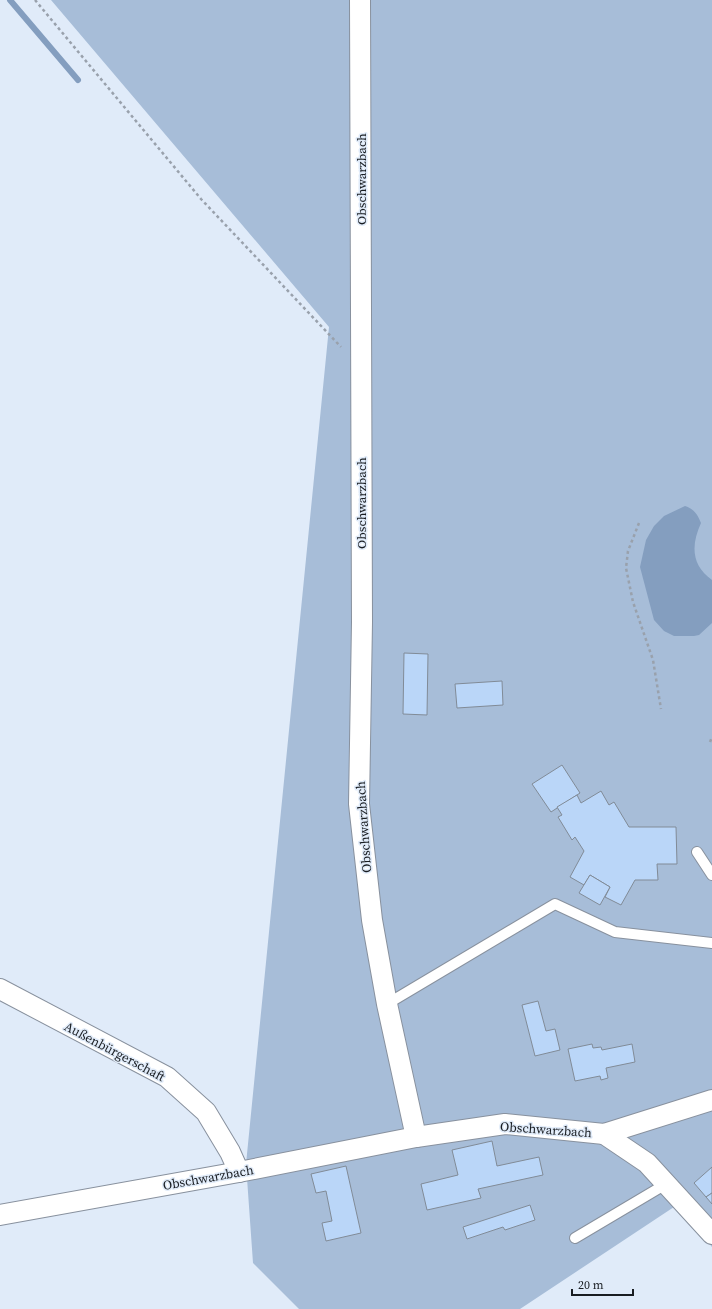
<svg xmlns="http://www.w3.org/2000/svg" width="712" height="1309" font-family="'Source Serif 4',serif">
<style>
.green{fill:#a7bdd8}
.water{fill:#849ebf}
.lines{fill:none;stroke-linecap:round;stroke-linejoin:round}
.stream{stroke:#849ebf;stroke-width:6}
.building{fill:#bad6f8;stroke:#818b97}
.lane-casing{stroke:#88919e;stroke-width:12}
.street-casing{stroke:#88919e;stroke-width:22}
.path{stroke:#99a1ac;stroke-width:2.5;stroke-dasharray:3 3;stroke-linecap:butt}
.lane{stroke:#fff;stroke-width:10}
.street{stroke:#fff;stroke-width:20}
.labels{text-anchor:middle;stroke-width:3;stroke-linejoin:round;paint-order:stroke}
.street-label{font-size:13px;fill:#191d22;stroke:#e0ebf9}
</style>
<rect width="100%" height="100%" fill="#e0ebf9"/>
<path class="green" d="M51,0H712V1247L677,1205L520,1309H299L253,1263L246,1164L329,327Z"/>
<path class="water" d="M685,506C694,509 698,515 701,523C691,545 691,565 712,580V623L699,635L694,636H674L664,631L654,620L640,567L646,540L654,526L664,516Z"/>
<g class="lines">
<path class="stream" d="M10,0L78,80"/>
</g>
<g class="building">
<path d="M404,653L428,654L427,715L403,714Z"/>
<path d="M502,681L503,705L457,708L455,684Z"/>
<path d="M562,765L580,793L551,812L532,784Z"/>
<path d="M601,791L609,805L614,802L629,827H676L677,864H657L658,880H635L621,905L605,897L610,887L590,875L584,885L570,877L584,851L575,837L572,840L558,817L562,815L557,807L577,795L581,803Z"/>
<path d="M590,875L610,887L600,905L579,893Z"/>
<path d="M538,1001L546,1031L555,1029L560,1050L535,1056L522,1005Z"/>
<path d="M592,1044L593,1048L601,1047L602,1050L632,1044L635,1062L606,1068L608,1078L601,1080L600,1076L575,1081L568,1049Z"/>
<path d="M492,1141L497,1166L539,1157L543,1175L478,1189L481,1198L427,1210L421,1184L458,1175L452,1150Z"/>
<path d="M346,1166L361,1233L326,1241L322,1223L332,1221L326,1191L316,1193L311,1174Z"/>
<path d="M712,1167V1193L706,1197L694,1183Z"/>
<path d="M712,1193V1204L706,1197Z"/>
<path d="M530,1205L535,1220L505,1230L503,1227L467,1239L463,1227Z"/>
</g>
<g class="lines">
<g class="lane-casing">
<g id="lane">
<path d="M697,852L712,875"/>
<path d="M387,1004L555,904L615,932L712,943"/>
<path d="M575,1238L666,1184"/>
</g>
</g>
<g class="street-casing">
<g id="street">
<path d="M360,0L362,622L359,804L372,920L387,1004L416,1137"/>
<path d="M0,989L167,1077L206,1112L230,1152L239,1172"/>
<path d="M604,1134L647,1163L712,1234"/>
<path d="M0,1215L239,1172L416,1137L505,1124L604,1134L712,1100"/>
</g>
</g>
<g class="path">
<path d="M35,0L201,199L341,347"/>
<path d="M639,523L628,551L626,568L633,602L653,660L661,709"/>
<path d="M710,742L712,737"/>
</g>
<use href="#lane" class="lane"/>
<use href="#street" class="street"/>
</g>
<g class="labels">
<g class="street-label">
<text transform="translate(361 179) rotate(-90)" y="5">Obschwarzbach</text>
<text transform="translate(361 503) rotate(-90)" y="5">Obschwarzbach</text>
<text transform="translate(363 827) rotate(-94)" y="5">Obschwarzbach</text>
<text transform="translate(115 1051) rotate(28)" y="5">Außenbürgerschaft</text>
<text transform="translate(546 1129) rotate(4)" y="5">Obschwarzbach</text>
<text transform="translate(208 1177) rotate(-10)" y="5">Obschwarzbach</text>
</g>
</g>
<path d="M572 1289v6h61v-6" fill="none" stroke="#191d22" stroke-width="2"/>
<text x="578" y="1289" font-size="12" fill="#191d22" stroke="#e0ebf9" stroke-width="3" paint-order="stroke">20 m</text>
</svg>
